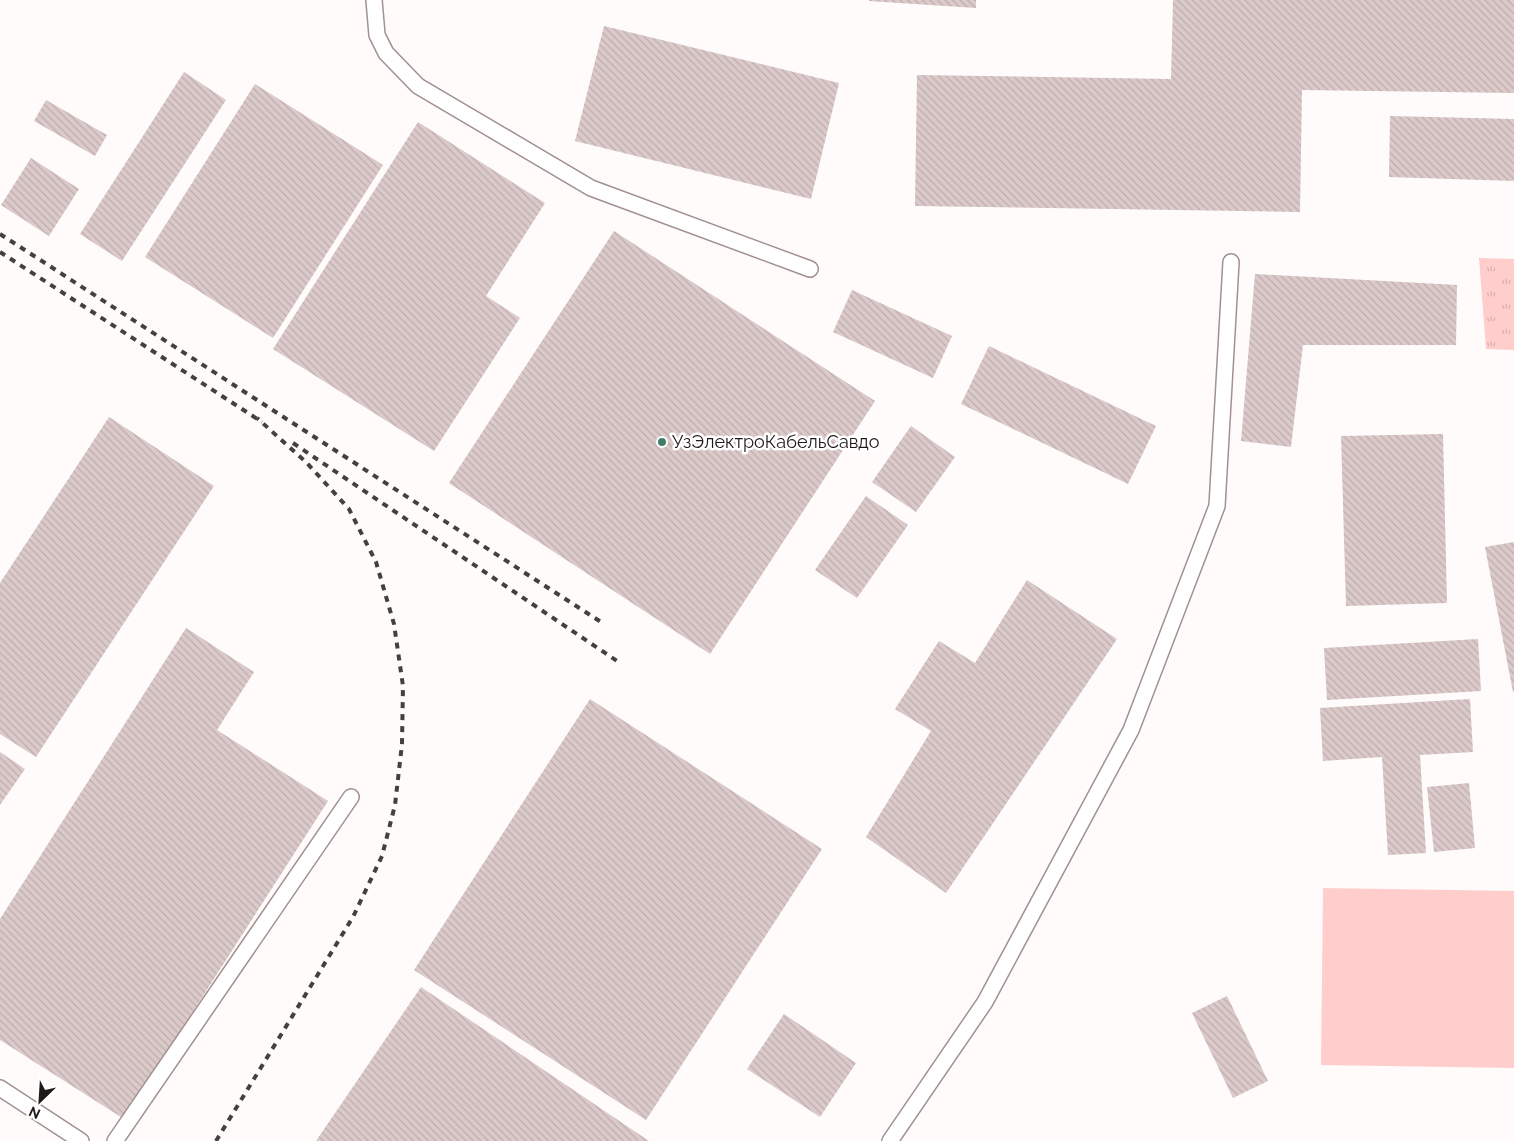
<svg xmlns="http://www.w3.org/2000/svg" width="1514" height="1141" font-family="Raleway,sans-serif">
<style>
.grass{fill:url(#grass-tufts)}
.pitch{fill:#ffcecc}
.building{fill:url(#building-back-hatch)}
.lines{fill:none;stroke-linecap:round;stroke-linejoin:round}
.lane-casing{stroke:#a19190;stroke-width:18}
.lane{stroke:#fff;stroke-width:15}
.rail{stroke:#454040;stroke-width:4;stroke-dasharray:6 6;stroke-linecap:butt}
.poi-dot{fill:#407e6b;stroke:#fff;stroke-width:2}
.labels{text-anchor:middle;stroke-width:5;stroke-linejoin:round;paint-order:stroke}
.poi-label{font-size:18px;fill:#1f1919;stroke:#fff;text-anchor:start}
</style>
<defs>
<pattern id="grass-tufts" width="24" height="20" patternUnits="userSpaceOnUse" patternTransform="scale(1.25)"><rect width="24" height="20" fill="#ffcecc"/><path d="M3 7l-1-3M5 7V3M7 7l1-3M15 17l-1-3M17 17v-4M19 17l1-3" fill="none" stroke="#dab0af"/></pattern>
<pattern id="building-back-hatch" width="6" height="6" patternUnits="userSpaceOnUse" patternTransform="scale(1.25)"><rect width="6" height="6" fill="#dbcac9"/><path d="M-1 5l2 2M0 0l6 6M5-1l2 2" fill="none" stroke="#bcadac"/></pattern>
</defs>
<rect width="100%" height="100%" fill="#fefbfa"/>
<path class="grass" d="M1479,258L1514,259V350L1486,349Z"/>
<path class="pitch" d="M1323,888L1514,891V1068L1321,1065Z"/>
<g class="building">
<path d="M869,0H976V8L869,1Z"/>
<path d="M1173,0H1514V93L1302,90L1300,212L915,206L917,75L1171,79Z"/>
<path d="M604,26L839,83L811,199L575,141Z"/>
<path d="M184,72L226,100L122,261L80,234Z"/>
<path d="M255,84L383,165L273,338L145,257Z"/>
<path d="M46,100L107,135L95,156L34,121Z"/>
<path d="M1390,116L1514,119V181L1389,177Z"/>
<path d="M418,122L545,203L486,296L520,318L434,451L273,349Z"/>
<path d="M31,158L79,189L49,236L1,205Z"/>
<path d="M614,231L875,401L710,654L449,483Z"/>
<path d="M1255,274L1457,285L1456,345H1303L1291,447L1241,441Z"/>
<path d="M852,290L952,336L933,378L833,332Z"/>
<path d="M989,346L1156,426L1128,484L961,404Z"/>
<path d="M109,417L214,486L36,757L0,734V583Z"/>
<path d="M911,426L955,457L916,512L872,482Z"/>
<path d="M1443,434L1447,603L1346,606L1341,436Z"/>
<path d="M866,496L908,525L857,598L815,570Z"/>
<path d="M1514,542V692H1513L1485,547Z"/>
<path d="M1027,580L1117,639L946,893L866,837L931,731L895,709L939,641L975,663Z"/>
<path d="M186,628L254,672L217,730L328,801L124,1119L0,1040V919Z"/>
<path d="M1478,639L1481,691L1327,700L1324,648Z"/>
<path d="M590,699L822,849L646,1120L414,970Z"/>
<path d="M1470,699L1473,752L1420,755L1426,853L1388,855L1382,757L1323,761L1320,708Z"/>
<path d="M0,752L25,769L0,805Z"/>
<path d="M1469,783L1475,848L1434,852L1427,787Z"/>
<path d="M421,987L649,1141H316Z"/>
<path d="M1227,996L1268,1081L1233,1098L1192,1013Z"/>
<path d="M784,1014L856,1063L820,1117L747,1069Z"/>
</g>
<g class="lines">
<g class="lane-casing">
<g id="lane">
<path d="M374,0L377,35L386,53L418,86L591,188L810,269"/>
<path d="M0,1088L81,1141"/>
<path d="M115,1141L351,797"/>
<path d="M890,1141L985,1002L1131,730L1217,506L1231,262"/>
</g>
</g>
<use href="#lane" class="lane"/>
<g class="rail">
<path d="M0,234L601,622"/>
<path d="M0,252L262,422"/>
<path d="M293,443L617,661"/>
<path d="M216,1141L353,917L382,856L395,805L402,744L403,686L394,624L376,562L349,509L306,462L257,418"/>
</g>
</g>
<circle class="poi-dot" cx="662" cy="442" r="5"/>
<g class="labels">
<g class="poi-label">
<text x="672" y="448">УзЭлектроКабельСавдо</text>
</g>
</g>
<g transform="translate(40 1101) rotate(205)" stroke="#ffffff" stroke-width="4" paint-order="stroke">
<path d="M0-4L9 19L0 12L-9 19Z" fill="#1f1919"/>
<text y="-8" font-size="14" font-weight="bold" text-anchor="middle" fill="#1f1919">N</text>
</g>
</svg>
